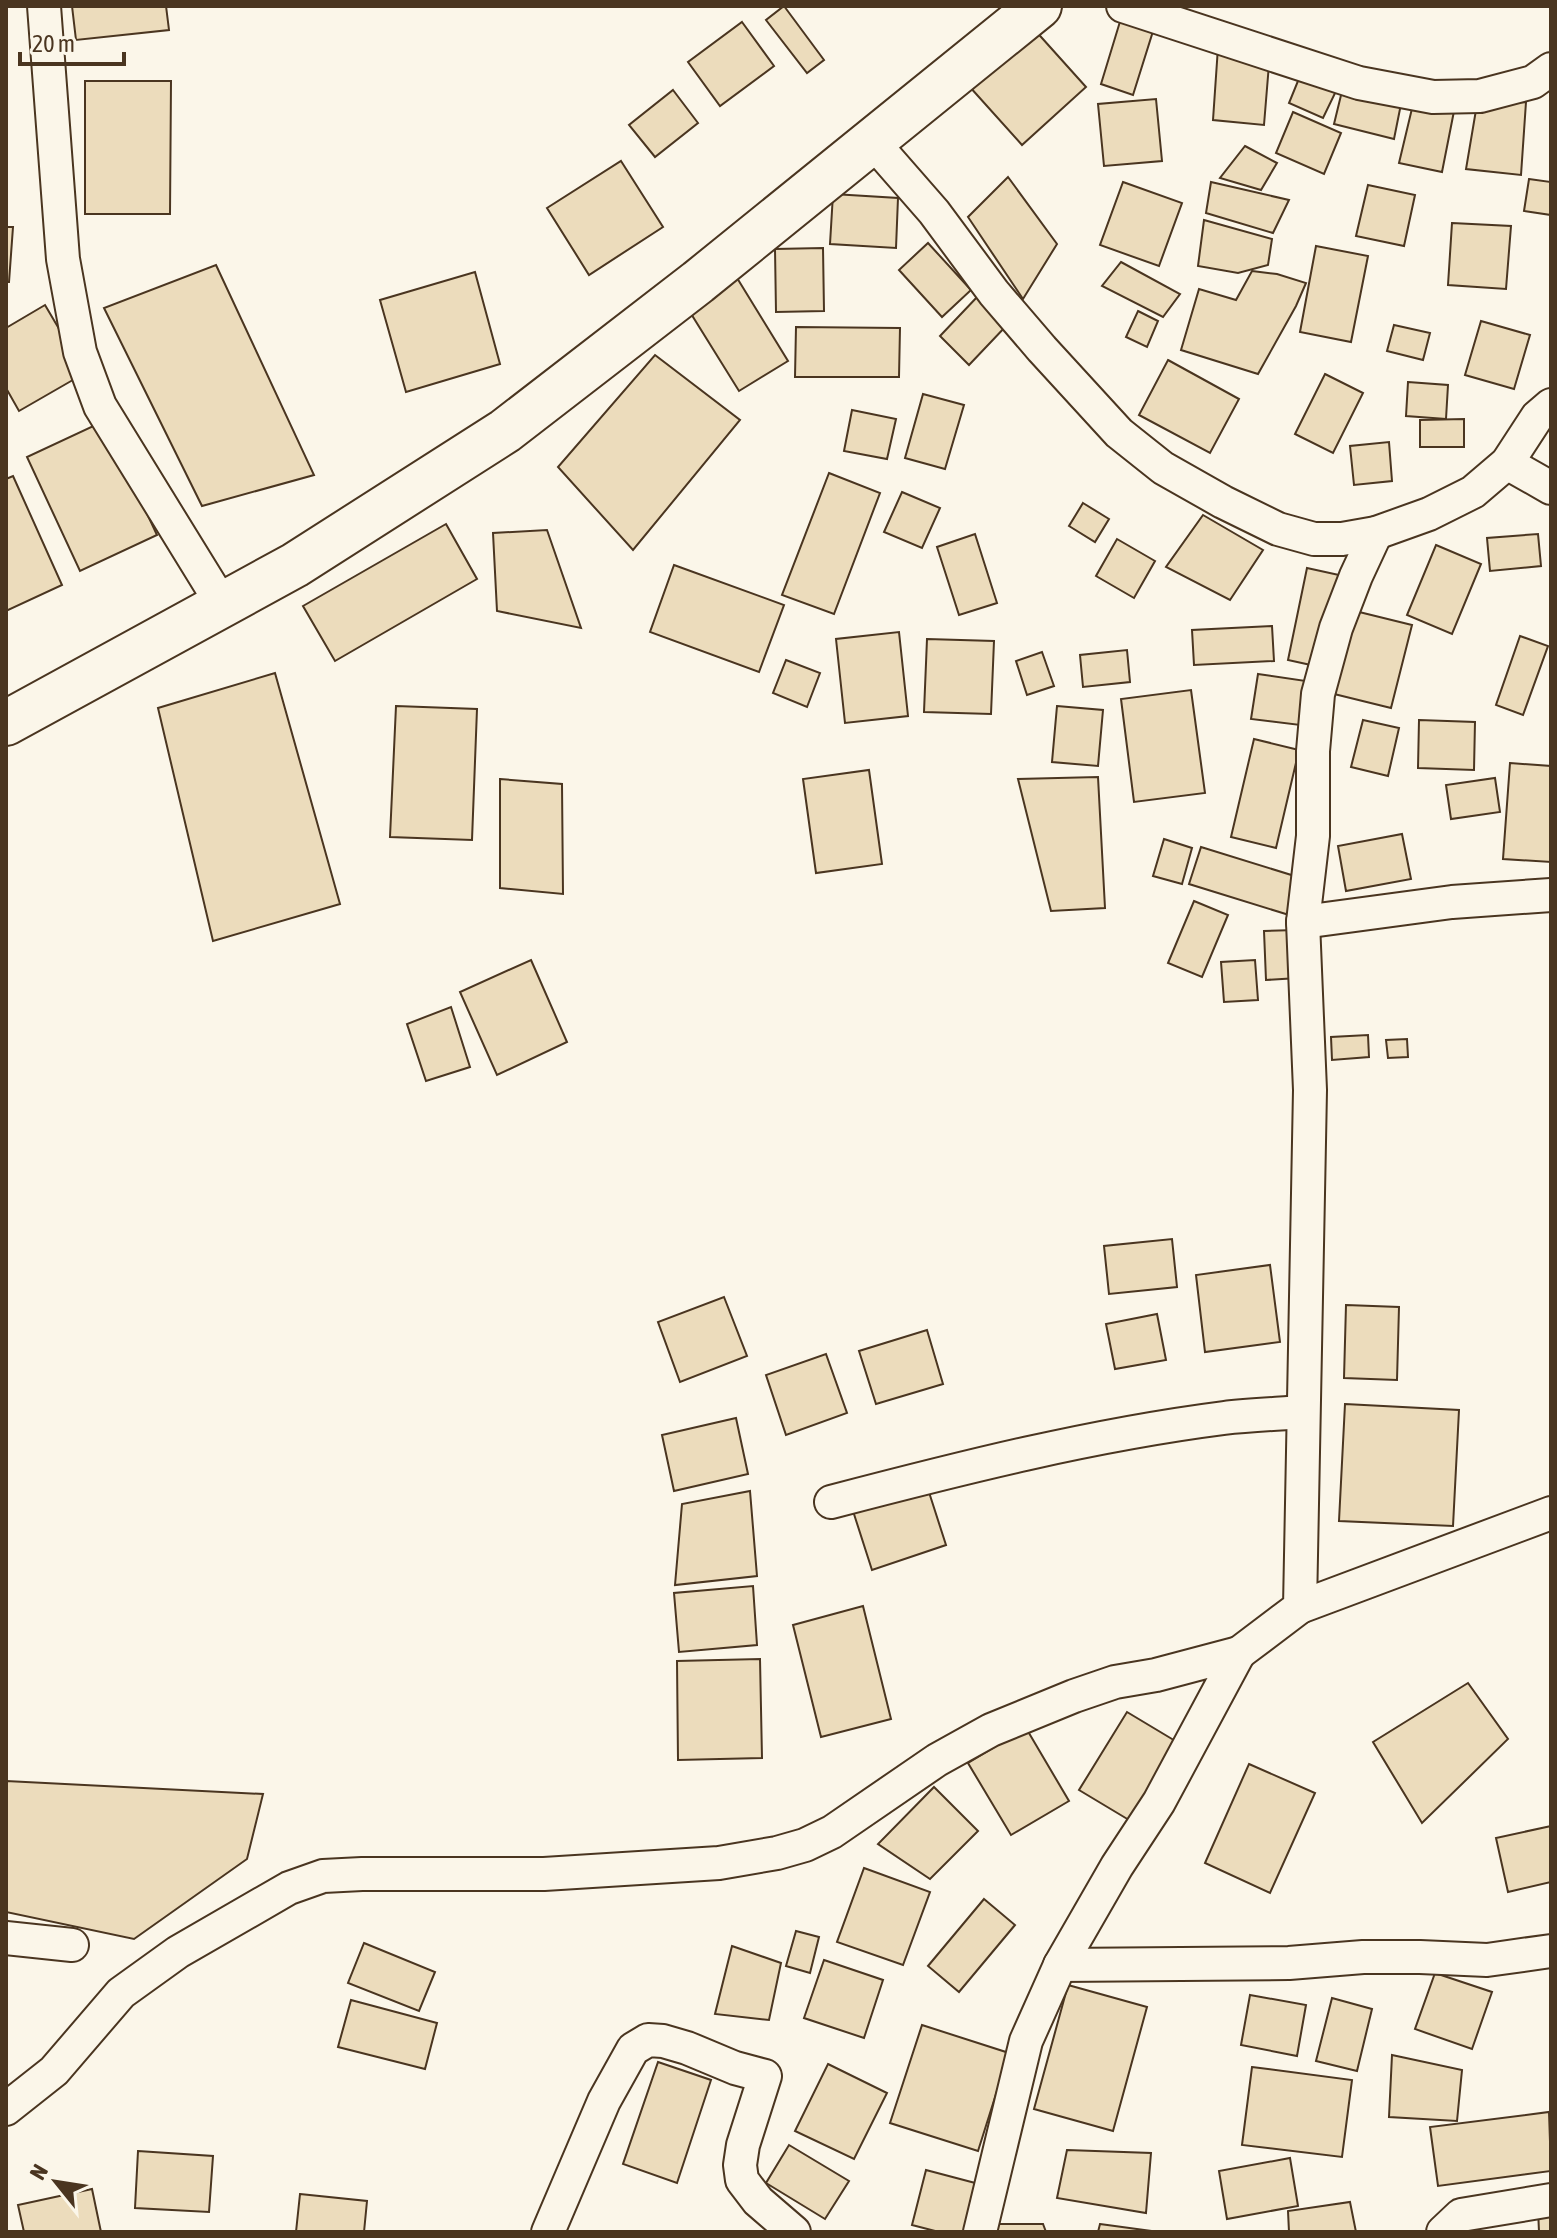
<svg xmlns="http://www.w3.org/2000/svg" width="1557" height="2238" font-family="'Asap Condensed',sans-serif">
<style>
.building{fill:#ecdcbc;stroke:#4a3520;stroke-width:2}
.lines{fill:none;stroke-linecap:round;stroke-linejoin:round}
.minor-casing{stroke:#4a3520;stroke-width:36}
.secondary-casing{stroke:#4a3520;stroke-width:48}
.minor{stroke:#fbf6e9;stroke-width:32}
.secondary{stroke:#fbf6e9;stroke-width:44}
</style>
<rect width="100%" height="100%" fill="#fbf6e9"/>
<g class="building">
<path d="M72,6H166L169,30L76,40Z"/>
<path d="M784,6L824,60L807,73L766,20Z"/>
<path d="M1122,15L1154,28L1133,95L1101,84Z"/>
<path d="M742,22L774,66L720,106L688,62Z"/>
<path d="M1033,28L1086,87L1022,145L969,86Z"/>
<path d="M1218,47L1269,64L1264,125L1213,120Z"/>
<path d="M1302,71L1338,87L1323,118L1289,103Z"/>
<path d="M85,81H171L170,214H85Z"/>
<path d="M1343,87L1401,104L1394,139L1334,124Z"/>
<path d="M673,90L698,123L655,157L629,125Z"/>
<path d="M1156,99L1162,161L1104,166L1098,104Z"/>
<path d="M1414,100L1455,106L1442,172L1399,163Z"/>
<path d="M1526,102L1521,175L1466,169L1477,104Z"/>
<path d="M1293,112L1341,133L1324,174L1276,153Z"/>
<path d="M1245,146L1277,163L1261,190L1220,178Z"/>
<path d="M621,161L663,227L589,275L547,208Z"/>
<path d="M1008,177L1057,244L1023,299L968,217Z"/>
<path d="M1529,179L1551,182V215L1524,211Z"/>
<path d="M1123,182L1182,203L1159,266L1100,245Z"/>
<path d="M1211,182L1289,200L1273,233L1206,213Z"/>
<path d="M1368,185L1415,195L1404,246L1356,236Z"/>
<path d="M833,194L898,198L896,248L830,244Z"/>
<path d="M1204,220L1272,239L1268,265L1238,273L1198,266Z"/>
<path d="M1452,223L1511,226L1506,289L1448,285Z"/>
<path d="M6,227H13L9,282H6Z"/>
<path d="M928,243L971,290L942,317L899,270Z"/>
<path d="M1316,246L1368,256L1351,342L1300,332Z"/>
<path d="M823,248L824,311L776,312L775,249Z"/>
<path d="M1121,262L1180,294L1163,317L1102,286Z"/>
<path d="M216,265L314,475L202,506L104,308Z"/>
<path d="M1252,271L1277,274L1306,283L1296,306L1258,374L1181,350L1199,289L1236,300Z"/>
<path d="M475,272L500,364L406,392L380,300Z"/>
<path d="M734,273L788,361L739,391L685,304Z"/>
<path d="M979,295L1008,324L969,365L940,336Z"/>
<path d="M45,305L85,373L19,411L6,388V328Z"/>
<path d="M1138,311L1158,321L1147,347L1126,337Z"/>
<path d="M1481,321L1530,335L1514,389L1465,375Z"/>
<path d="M1394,325L1430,333L1423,360L1387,351Z"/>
<path d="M796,327L900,328L899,377H795Z"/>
<path d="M655,355L740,420L633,550L558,467Z"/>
<path d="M1168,360L1239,399L1210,453L1139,415Z"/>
<path d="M1325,374L1363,393L1333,453L1295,434Z"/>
<path d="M1408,382L1448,385L1446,419L1406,416Z"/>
<path d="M923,394L964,405L945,469L905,458Z"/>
<path d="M852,410L896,419L887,459L844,451Z"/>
<path d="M1464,419V447H1420V420Z"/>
<path d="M104,421L157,535L80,571L27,457Z"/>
<path d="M1389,442L1392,481L1354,485L1350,446Z"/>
<path d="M829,473L880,493L834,614L782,595Z"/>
<path d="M13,476L62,585L6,611V479Z"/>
<path d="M902,492L940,508L922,548L884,532Z"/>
<path d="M1083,503L1109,519L1095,542L1069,526Z"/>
<path d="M1203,515L1263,550L1230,600L1166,567Z"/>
<path d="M446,524L477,579L335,661L303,606Z"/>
<path d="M547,530L581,628L497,611L493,533Z"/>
<path d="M975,534L997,603L959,615L937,547Z"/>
<path d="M1538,534L1541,566L1490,571L1487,538Z"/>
<path d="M1117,539L1155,561L1134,598L1096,576Z"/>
<path d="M1436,545L1481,564L1452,634L1407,615Z"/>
<path d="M674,565L784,605L759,672L650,632Z"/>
<path d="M1307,568L1339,575L1320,667L1288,660Z"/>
<path d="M1347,609L1412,625L1391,708L1326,692Z"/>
<path d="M1272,626L1274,661L1194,665L1192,630Z"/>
<path d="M899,632L908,716L845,723L836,639Z"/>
<path d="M1520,636L1548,646L1523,715L1496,705Z"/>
<path d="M927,639L994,641L991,714L924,712Z"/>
<path d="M1127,650L1130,682L1083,687L1080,655Z"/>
<path d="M1042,652L1054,686L1027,695L1016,661Z"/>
<path d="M786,660L820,673L807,707L773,693Z"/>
<path d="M275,673L340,904L213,941L158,708Z"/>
<path d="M1258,674L1306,681L1300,725L1251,719Z"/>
<path d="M1191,690L1205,793L1134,802L1121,699Z"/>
<path d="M396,706L477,709L472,840L390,837Z"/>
<path d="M1057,706L1103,710L1098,766L1052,762Z"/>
<path d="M1363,720L1399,728L1388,776L1351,767Z"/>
<path d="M1419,720L1475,722L1474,770L1418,768Z"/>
<path d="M1254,739L1299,750L1276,848L1231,837Z"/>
<path d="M1510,763L1551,766V862L1503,859Z"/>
<path d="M869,770L882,864L816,873L803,779Z"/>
<path d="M1098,777L1105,908L1051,911L1018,779Z"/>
<path d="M1495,778L1500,812L1451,819L1446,785Z"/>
<path d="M500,779L562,784L563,894L500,888Z"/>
<path d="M1402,834L1411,879L1346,891L1338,846Z"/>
<path d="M1164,839L1192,848L1182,884L1153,876Z"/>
<path d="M1201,847L1301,878L1289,915L1189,884Z"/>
<path d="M1194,901L1228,915L1202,977L1168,963Z"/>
<path d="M1296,930L1298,978L1266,980L1264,931Z"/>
<path d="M531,960L567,1042L497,1075L460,992Z"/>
<path d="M1255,960L1258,1000L1224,1002L1221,962Z"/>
<path d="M451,1007L470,1067L426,1081L407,1024Z"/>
<path d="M1368,1035L1369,1057L1332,1060L1331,1037Z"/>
<path d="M1407,1039L1408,1057L1388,1058L1386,1040Z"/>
<path d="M1172,1239L1177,1287L1109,1294L1104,1246Z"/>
<path d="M1270,1265L1280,1342L1205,1352L1196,1275Z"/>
<path d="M724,1297L747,1356L680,1382L658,1322Z"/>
<path d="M1346,1305L1399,1307L1397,1380L1344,1378Z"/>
<path d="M1157,1314L1166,1360L1115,1369L1106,1324Z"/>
<path d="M927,1330L943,1384L876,1404L859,1351Z"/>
<path d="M826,1354L847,1413L786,1435L766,1375Z"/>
<path d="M1345,1404L1459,1410L1453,1526L1339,1521Z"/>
<path d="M736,1418L748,1474L674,1491L662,1435Z"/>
<path d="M927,1486L946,1545L872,1570L853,1511Z"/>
<path d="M750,1491L757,1576L675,1585L682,1504Z"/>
<path d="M753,1586L757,1645L679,1652L674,1593Z"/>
<path d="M863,1606L891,1719L821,1737L793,1625Z"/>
<path d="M760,1659L762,1758L678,1760L677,1661Z"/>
<path d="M1468,1683L1508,1739L1422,1823L1373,1742Z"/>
<path d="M1127,1712L1177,1742L1129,1820L1079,1790Z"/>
<path d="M1026,1728L1069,1801L1011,1835L968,1763Z"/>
<path d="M1249,1764L1315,1793L1270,1893L1205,1863Z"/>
<path d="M6,1781L263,1794L247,1859L134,1939L6,1912Z"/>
<path d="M934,1787L978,1831L930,1879L878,1844Z"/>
<path d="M1551,1826V1882L1508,1892L1496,1838Z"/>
<path d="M864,1868L930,1892L903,1965L837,1942Z"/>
<path d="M984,1899L1015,1925L959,1992L928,1966Z"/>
<path d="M796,1931L819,1937L810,1973L786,1966Z"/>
<path d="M364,1943L435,1972L419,2011L348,1983Z"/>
<path d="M732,1946L781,1963L769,2020L715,2014Z"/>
<path d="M824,1960L883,1980L864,2038L804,2018Z"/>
<path d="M1435,1973L1492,1992L1472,2049L1415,2029Z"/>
<path d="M1068,1985L1147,2007L1113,2131L1034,2109Z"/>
<path d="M1250,1995L1306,2005L1297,2056L1241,2045Z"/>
<path d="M1332,1998L1372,2009L1357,2071L1316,2061Z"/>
<path d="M351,2000L437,2023L425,2069L338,2047Z"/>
<path d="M922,2025L1009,2053L978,2151L890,2123Z"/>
<path d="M1392,2055L1462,2070L1457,2121L1389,2117Z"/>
<path d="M658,2062L711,2080L677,2183L623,2164Z"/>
<path d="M828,2064L887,2093L854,2159L795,2131Z"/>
<path d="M1252,2067L1352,2080L1342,2157L1242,2145Z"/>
<path d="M1549,2112L1551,2171L1438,2186L1430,2127Z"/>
<path d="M789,2145L849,2181L825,2219L766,2183Z"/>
<path d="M1067,2150L1151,2153L1146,2213L1057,2198Z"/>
<path d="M138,2151L213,2156L209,2212L135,2208Z"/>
<path d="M1290,2158L1298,2206L1227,2219L1219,2171Z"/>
<path d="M926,2170L979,2184L967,2232H939L912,2225Z"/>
<path d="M92,2189L101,2232H24L18,2205Z"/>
<path d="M300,2194L367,2201L364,2232H296Z"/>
<path d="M1350,2202L1356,2232H1289L1288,2211Z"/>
<path d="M1551,2208V2232H1539L1538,2209Z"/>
<path d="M994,2224H1043L1046,2232H993Z"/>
<path d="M1100,2224L1159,2232H1098Z"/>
</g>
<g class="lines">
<g class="minor-casing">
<g id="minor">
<path d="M44,6L63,259L80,352L100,406L222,604"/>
<path d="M1123,6L1359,83L1433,97L1480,96L1533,82L1551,69"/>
<path d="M872,141L934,212L994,293L1042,349L1119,433L1163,468L1223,502L1278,529L1314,539H1342L1376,533L1429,514L1473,492L1507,463L1537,417L1551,405"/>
<path d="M1507,463L1551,488"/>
<path d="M1303,922L1452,902L1551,895"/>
<path d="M831,1502C961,1468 1091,1435 1224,1418C1250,1415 1277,1414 1303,1412"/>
<path d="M1300,1607L1551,1513"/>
<path d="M1239,1653L1300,1607L1310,1090L1303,922L1313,836V751L1318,694L1336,628L1356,576L1376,533"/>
<path d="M6,1938L72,1945"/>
<path d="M1060,1965L1289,1963L1363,1957H1420L1487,1960L1551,1951"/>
<path d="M6,2109L54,2071L121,1993L178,1952L289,1888L323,1876L362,1874H544L719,1863L777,1853L805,1845L832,1832L937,1760L991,1730L1074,1696L1115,1682L1156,1675L1239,1653L1159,1802L1117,1866L1060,1965L1026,2041L980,2232"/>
<path d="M548,2232L604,2101L633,2049L648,2040L663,2041L687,2048L735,2068L765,2076L743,2145L740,2165L742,2180L758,2201L794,2232"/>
<path d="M1443,2232L1461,2215L1551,2200"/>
</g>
</g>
<g class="secondary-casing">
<path id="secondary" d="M6,723L295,565L505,431L698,282L1039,6"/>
</g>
<use href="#minor" class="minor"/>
<use href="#secondary" class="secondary"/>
</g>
<rect width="1557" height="2238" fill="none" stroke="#4a3520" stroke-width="16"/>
<g transform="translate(56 2182) rotate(300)" stroke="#fbf6e9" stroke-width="6" paint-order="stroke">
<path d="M0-6L14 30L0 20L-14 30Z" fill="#4a3520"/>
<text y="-12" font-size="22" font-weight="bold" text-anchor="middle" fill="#4a3520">N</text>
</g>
<path d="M20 52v12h104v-12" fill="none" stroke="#4a3520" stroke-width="4"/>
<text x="32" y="52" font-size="24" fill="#4a3520" stroke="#fbf6e9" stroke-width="6" paint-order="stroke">20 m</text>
</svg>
